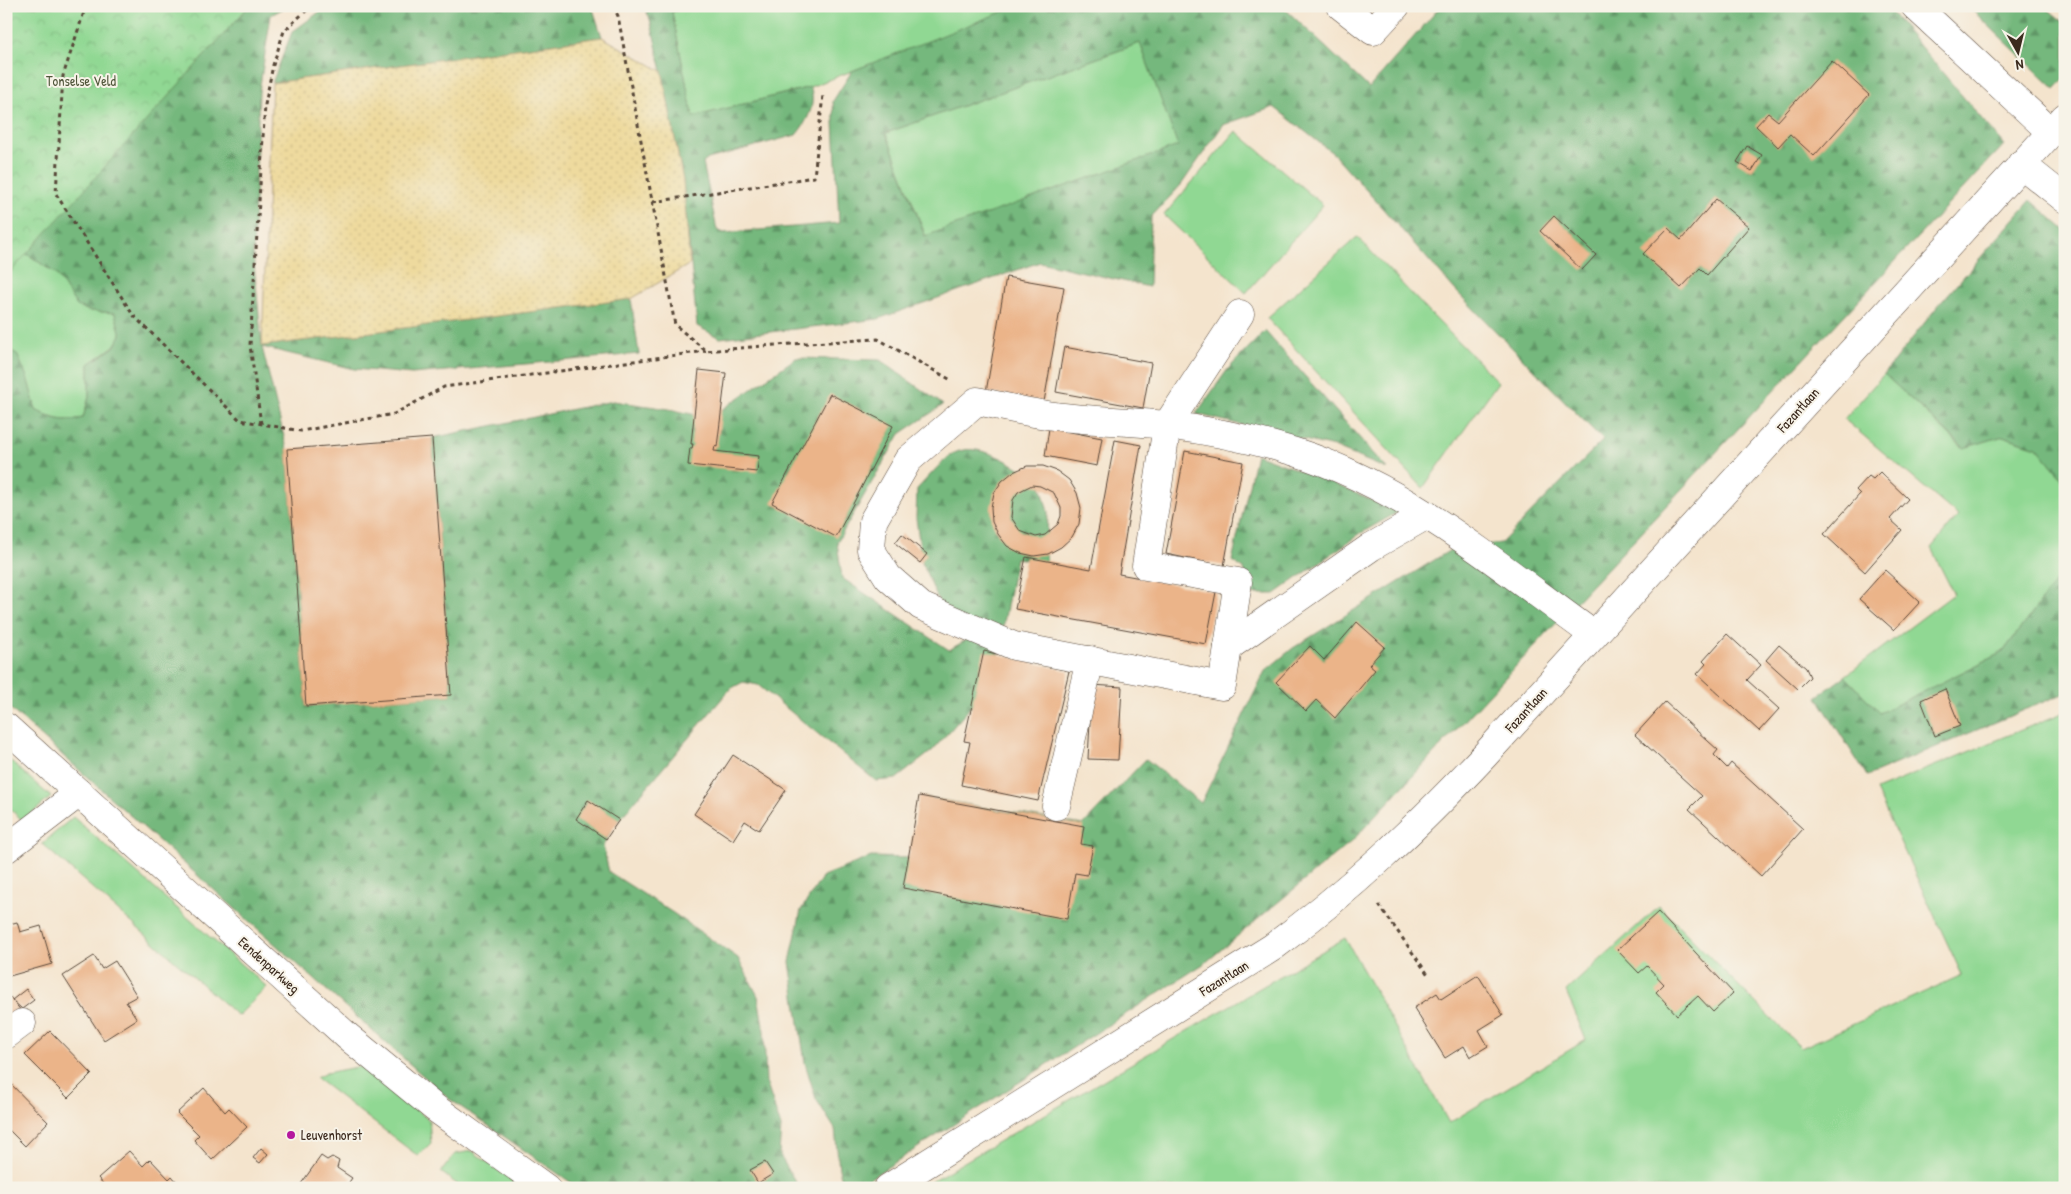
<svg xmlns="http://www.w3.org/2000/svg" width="2071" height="1194" font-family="'Patrick Hand',sans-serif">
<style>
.green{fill:#90d893;stroke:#668158}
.forest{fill:url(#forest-firs);stroke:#58714e;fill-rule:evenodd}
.sand{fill:url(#sand-dots);stroke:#94825e}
.park{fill:url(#park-crowns);stroke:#668158}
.building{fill:#ebb489;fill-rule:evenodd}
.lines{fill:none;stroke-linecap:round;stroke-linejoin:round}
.minor-casing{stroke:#574638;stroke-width:29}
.path{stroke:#574638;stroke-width:3;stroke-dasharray:4 4;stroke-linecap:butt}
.minor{stroke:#fff;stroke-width:28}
.poi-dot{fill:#b5179e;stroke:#f7f3e8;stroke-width:2}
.labels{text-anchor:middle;stroke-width:4;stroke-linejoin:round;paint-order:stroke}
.park-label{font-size:14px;fill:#50563b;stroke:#f7f3e8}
.street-label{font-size:14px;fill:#3b2a1e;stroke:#f7f3e8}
.poi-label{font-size:14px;fill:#3b2a1e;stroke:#f7f3e8;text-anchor:start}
</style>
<defs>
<pattern id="forest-firs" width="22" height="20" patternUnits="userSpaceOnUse" patternTransform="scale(1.25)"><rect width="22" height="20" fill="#74b87d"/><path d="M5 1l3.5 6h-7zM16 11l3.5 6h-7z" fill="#609666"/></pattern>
<pattern id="sand-dots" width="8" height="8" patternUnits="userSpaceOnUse" patternTransform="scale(1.25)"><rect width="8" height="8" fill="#eeda9e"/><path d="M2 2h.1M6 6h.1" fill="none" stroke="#cdbb88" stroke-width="1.8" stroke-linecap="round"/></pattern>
<pattern id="park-crowns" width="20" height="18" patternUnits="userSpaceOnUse" patternTransform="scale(1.25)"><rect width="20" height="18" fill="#90d893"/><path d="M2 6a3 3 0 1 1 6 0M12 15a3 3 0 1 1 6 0" fill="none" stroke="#7dba7e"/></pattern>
</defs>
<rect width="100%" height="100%" fill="#f7f3e8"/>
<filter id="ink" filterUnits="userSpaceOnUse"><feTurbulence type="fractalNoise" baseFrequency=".02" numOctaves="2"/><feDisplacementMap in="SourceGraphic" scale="10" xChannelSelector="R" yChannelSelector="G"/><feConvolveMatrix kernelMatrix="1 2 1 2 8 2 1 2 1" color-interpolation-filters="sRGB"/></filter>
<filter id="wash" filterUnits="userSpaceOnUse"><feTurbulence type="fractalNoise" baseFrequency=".0096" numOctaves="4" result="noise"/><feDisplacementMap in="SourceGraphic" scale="20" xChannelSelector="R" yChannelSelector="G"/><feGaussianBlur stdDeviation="1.12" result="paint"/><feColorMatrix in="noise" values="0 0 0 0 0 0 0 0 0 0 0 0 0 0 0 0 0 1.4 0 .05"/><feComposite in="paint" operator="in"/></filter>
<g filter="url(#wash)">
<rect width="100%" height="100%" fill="#f4e4cd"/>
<g class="green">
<path d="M688,6H1017V8L810,87L693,117L672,12Z"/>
<path d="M1140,43L1179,146L926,237L886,133Z"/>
<path d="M1236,131L1323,205L1246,293L1164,215Z"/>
<path d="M1357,237L1428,311L1498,382L1423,488L1267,318Z"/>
<path d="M6,250L29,255L57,275L77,306L90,311L115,313L121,335L114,346L89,364V397L83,418C64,422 53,420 36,410L27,377L17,355L6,348Z"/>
<path d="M1884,374L1963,448L2003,436L2037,447L2062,478L2065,486V563L2061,574L2003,652L1880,713L1845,676L1954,594L1931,548L1958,516L1844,419Z"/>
<path d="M2065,712V1188H920L1345,938L1449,1123L1586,1040L1566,991L1659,906L1801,1048L1962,975L1876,790Z"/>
<path d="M6,757L51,797L23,821L6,805Z"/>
<path d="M73,817L267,987L238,1016L42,844Z"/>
<path d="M362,1066L429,1120L431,1143L418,1156L316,1078L326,1073Z"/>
<path d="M472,1151L523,1188H462L441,1172L455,1154Z"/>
</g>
<g class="forest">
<path d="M6,6H288L271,15L259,92L253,253L262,346L631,299L639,354L412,374L354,369L262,347L287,449L306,706L451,695L432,438L613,401L669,409L696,415L720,411L796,358L880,360L943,405L900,434L837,542L842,578L949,650L968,639L940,604L922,563L916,518L917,489C928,478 938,465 950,456C974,436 1019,467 1040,482L1048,512L1046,563L1016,558L998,655L984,692L932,751L896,779L876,781L758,685L743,682L730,689L613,827L603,846L609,872L673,913L738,958L758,996L764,1031L766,1082L781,1127L779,1154L799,1188H579L448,1098L6,705V348L17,354L27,377L36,410C53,420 64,422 83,418L89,397V364L114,347L121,335L115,313L90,311L77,306L57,275L29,255L6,250Z"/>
<path d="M347,6H592L602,37L272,83L292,32L322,10Z"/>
<path d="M644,6H688L672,12L693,117L810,87C817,104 807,122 796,135L708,159L703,163L717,230L724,233L839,223L833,101L852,71L1017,6H1282L1369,88L1441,6H1886L2004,145L1353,840L1205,963L855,1188H844L839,1169L835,1129L816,1099L805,1063L790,962L801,910L823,876L871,857L914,858L924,797L1083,825L1146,759L1201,803L1265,671L1293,648L1452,549L1501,543L1603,440L1457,292L1335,155L1274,107L1223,125L1181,185L1151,217L1149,287L1040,262L878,319L720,338L697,326L683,181L662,71L650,19ZM1140,43L1178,146L925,236L886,133Z"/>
<path d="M1968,6H2044L2065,23V78L2055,89Z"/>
<path d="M2031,200L2065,230V486L2062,478L2037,447L2003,436L1964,448L1884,374L1937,307Z"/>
<path d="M1265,331L1387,469L1334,447L1196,414L1228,369Z"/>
<path d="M1256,454L1330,482L1398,512L1361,533L1275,594H1250L1244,569L1232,561Z"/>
<path d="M2065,563V693L1867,776L1817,697L1845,676L1880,713L2003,652L2061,574Z"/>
</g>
<path class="sand" d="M602,37L662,71L683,181L690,264L631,299L262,346L272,83Z"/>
<path class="park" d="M6,6H249L6,277Z"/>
<g id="blocks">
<g class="building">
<path d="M1832,61L1869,95L1814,156L1790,134L1778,147L1756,126L1768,113L1778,121Z"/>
<path d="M1747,146L1762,155L1752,171L1737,162Z"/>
<path d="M1716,199L1749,227L1707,275L1700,268L1681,288L1643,254L1668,228L1681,240Z"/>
<path d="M1554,216L1596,255L1582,270L1540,231Z"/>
<path d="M1006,277L1064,287L1044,402L986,392Z"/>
<path d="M1064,347L1151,363L1143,408L1056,392Z"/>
<path d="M699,370L726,373L717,447L715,446L714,451L759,456L757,472L688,465L690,448H692L693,444H691Z"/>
<path d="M830,394L893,426L836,537L772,503Z"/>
<path d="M1049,428L1102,438L1097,466L1045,456Z"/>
<path d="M432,438L451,695L306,706L287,449Z"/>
<path d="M1115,440L1141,445L1119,574L1216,592L1206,644L1015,609L1026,557L1091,569Z"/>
<path d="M1185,451L1243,462L1224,566L1166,554Z"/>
<path d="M1027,466H1043L1057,471L1069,480L1077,493L1081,508L1079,524L1072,537L1061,547L1048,554L1034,556L1020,553L1007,546L998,534L992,522L991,507L994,493L1002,481L1013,472ZM1032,485L1040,486L1054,493L1061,508V516L1058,524L1045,535L1036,537L1020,531L1011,517L1013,500L1018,492Z"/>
<path d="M1880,472L1908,499L1890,519L1902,530L1865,572L1824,534L1860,494L1856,490L1869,476L1873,479Z"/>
<path d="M902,534L927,554L920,563L895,543Z"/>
<path d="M1885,570L1920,602L1894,630L1859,599Z"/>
<path d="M1357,622L1385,647L1369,665L1375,670L1335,718L1316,700L1306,711L1276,682L1310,646L1324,660Z"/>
<path d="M1727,634L1761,665L1747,680L1779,709L1759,731L1697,674L1706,664L1703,661Z"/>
<path d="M1779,645L1806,668L1810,677L1798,689L1766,660Z"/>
<path d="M984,651L1069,671L1038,801L961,785L970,742L964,741Z"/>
<path d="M1092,685L1122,687L1118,760L1088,759Z"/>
<path d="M1945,689L1960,726L1935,736L1921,700Z"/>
<path d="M1665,702L1718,750L1714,755L1727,768L1731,763L1803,829L1761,876L1689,809L1702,796L1635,735Z"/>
<path d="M733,755L786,790L759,830L745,821L733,840L694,814Z"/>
<path d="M919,796L1084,826L1081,844L1093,846L1087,875L1075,873L1067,919L903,888Z"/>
<path d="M588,800L619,820L606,839L576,819Z"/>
<path d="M1658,912L1733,993L1713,1012L1698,996L1677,1015L1656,992L1664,984L1647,966L1639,973L1617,950Z"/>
<path d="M17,922L20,932L41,926L52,964L6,977V925Z"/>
<path d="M94,956L102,969L115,961L137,996L126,1002L137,1019L104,1040L63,976Z"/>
<path d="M1478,975L1503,1015L1479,1030L1488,1046L1470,1057L1464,1046L1445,1058L1414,1008L1437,993L1441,999Z"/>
<path d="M26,989L34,1000L22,1009L12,1000Z"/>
<path d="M10,997L22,1012L6,1025V1000Z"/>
<path d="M50,1031L92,1074L68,1098L25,1055Z"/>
<path d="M6,1079L48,1122L25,1146L6,1127Z"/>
<path d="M204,1088L225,1112L229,1108L247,1127L212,1160L194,1140L199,1135L177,1113Z"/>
<path d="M261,1148L268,1154L260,1163L253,1158Z"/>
<path d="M129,1151L143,1166L150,1159L169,1179L172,1176L182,1188H107L98,1178Z"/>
<path d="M321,1156L327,1160L332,1157L339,1161L337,1168L352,1178L345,1188H298Z"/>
<path d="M765,1162L773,1174L758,1183L750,1170Z"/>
</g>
</g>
</g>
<g filter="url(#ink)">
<use href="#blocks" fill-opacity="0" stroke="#574638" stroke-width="1"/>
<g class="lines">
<g class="minor-casing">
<g id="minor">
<path d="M1341,6L1373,31L1396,6"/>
<path d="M1915,6L2051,132"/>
<path d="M2021,164L2065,199"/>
<path d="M1427,515L1371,547L1228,647L1222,686L1014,646L921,606L888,577L871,550L873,521L908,460L977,401C1002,406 1028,413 1054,416C1092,421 1130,421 1167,425C1205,430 1242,437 1278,447C1398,479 1495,564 1594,635"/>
<path d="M1228,647L1238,582L1146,566L1167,425L1240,314"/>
<path d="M6,727L347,1036L435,1108L546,1188"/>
<path d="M1056,806L1090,660"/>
<path d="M6,849L79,793"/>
<path d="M6,1035L22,1023"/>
<path d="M888,1188L1273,947C1352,889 1417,827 1484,756L2065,117"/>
</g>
</g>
<g class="path">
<path d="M86,6L63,76L56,194L133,315L240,420L301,431L394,414L444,387L706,351"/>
<path d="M613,6L618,16L675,325L706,351L775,345L878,339L951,380"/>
<path d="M653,202L814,177L823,95"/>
<path d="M261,424L250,345L265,105L273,65L284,31L309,8L315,6"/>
<path d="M1379,905L1429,976"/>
</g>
<use href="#minor" class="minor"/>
</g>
</g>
<circle class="poi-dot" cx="291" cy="1135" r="5"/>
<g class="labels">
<g class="park-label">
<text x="81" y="86">Tonselse Veld</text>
</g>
<g class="street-label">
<text transform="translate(1798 410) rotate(-48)" y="5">Fazantlaan</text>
<text transform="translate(1526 710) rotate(-48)" y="5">Fazantlaan</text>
<text transform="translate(269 965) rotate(42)" y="5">Eendenparkweg</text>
<text transform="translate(1224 978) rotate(-32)" y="5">Fazantlaan</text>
</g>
<g class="poi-label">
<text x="301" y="1140">Leuvenhorst</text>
</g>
</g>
<rect width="2071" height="1194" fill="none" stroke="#f7f3e8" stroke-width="25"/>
<g transform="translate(2018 52) rotate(172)" stroke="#f7f3e8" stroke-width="4" paint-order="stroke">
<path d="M0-4L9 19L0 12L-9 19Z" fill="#3b2a1e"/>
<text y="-8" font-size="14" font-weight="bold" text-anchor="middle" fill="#3b2a1e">N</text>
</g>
</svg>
